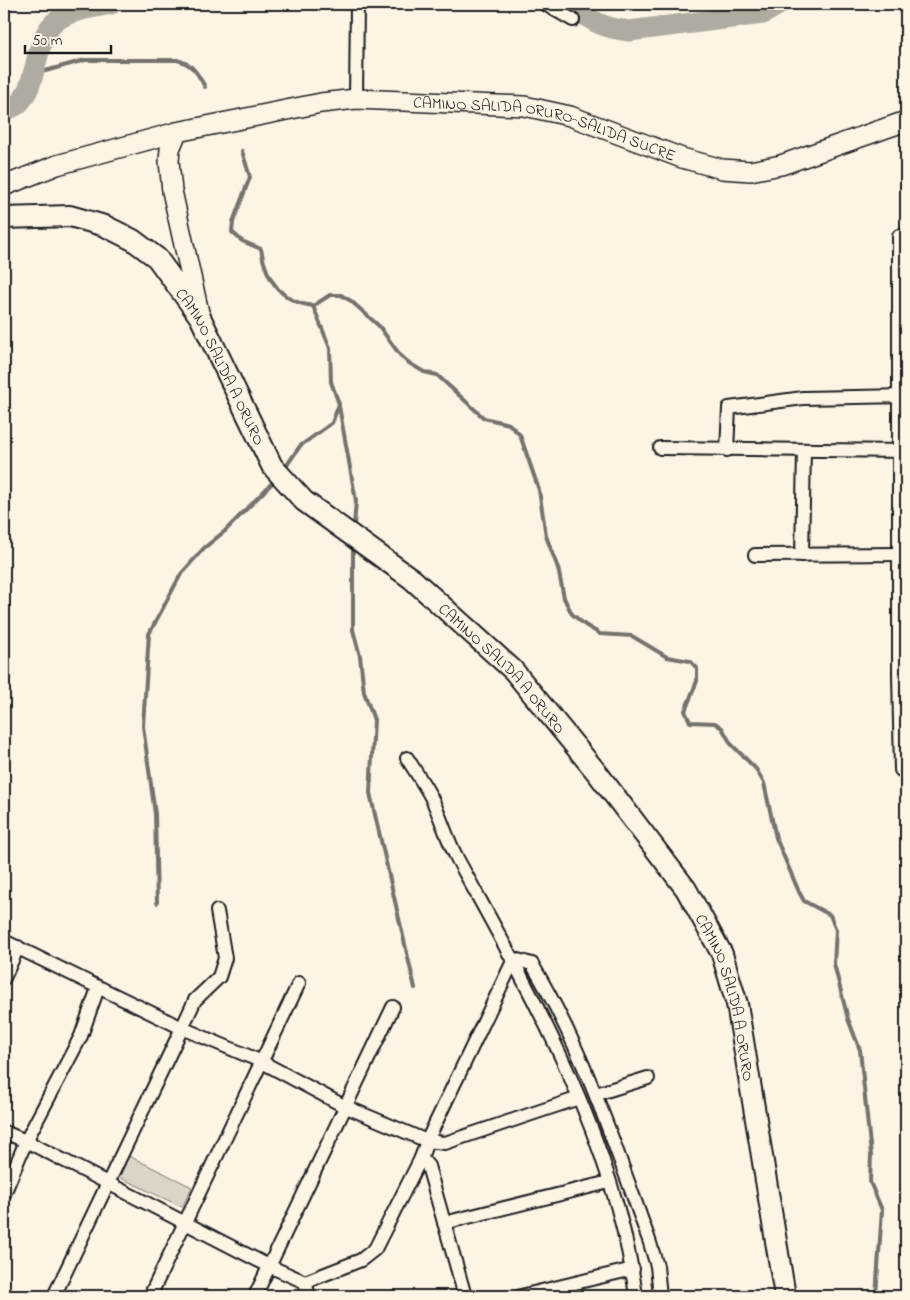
<svg xmlns="http://www.w3.org/2000/svg" width="910" height="1300" font-family="'Indie Flower',sans-serif">
<style>
.green{fill:#dbd5c8;stroke:#7c7872}
.lines{fill:none;stroke-linecap:round;stroke-linejoin:round}
.stream{stroke:#75726c;stroke-width:4}
.river{stroke:#b0aba1;stroke-width:21}
.minor-casing{stroke:#1c1c1c;stroke-width:16}
.primary-casing{stroke:#1c1c1c;stroke-width:22}
.trunk-casing{stroke:#1c1c1c;stroke-width:24}
.minor{stroke:#fcf5e5;stroke-width:12}
.primary{stroke:#fcf5e5;stroke-width:19}
.trunk{stroke:#fcf5e5;stroke-width:20}
.labels{text-anchor:middle;stroke-width:4.5;stroke-linejoin:round;paint-order:stroke}
.street-label{font-size:16px;fill:#1c1c1c;stroke:#fcf5e5}
</style>
<rect width="100%" height="100%" fill="#fcf5e5"/>
<filter id="ink" filterUnits="userSpaceOnUse"><feTurbulence type="fractalNoise" baseFrequency=".02" numOctaves="2"/><feDisplacementMap in="SourceGraphic" scale="10" xChannelSelector="R" yChannelSelector="G"/><feConvolveMatrix kernelMatrix="1 2 1 2 8 2 1 2 1" color-interpolation-filters="sRGB"/></filter>
<g filter="url(#ink)">
<path class="green" d="M129,1156L192,1187L182,1207L119,1177Z"/>
<g class="lines">
<g class="stream">
<path d="M31,75L85,60H177C193,64 198,74 205,87"/>
<path d="M242,151L250,177L233,222L232,232L242,241L261,249C266,280 281,302 313,306L330,295H341L351,301L379,326L400,355L409,363L424,372L437,375L484,418L509,424L520,435L539,490L546,536L558,568L564,598L572,614L585,625L600,634L632,636L667,657L690,661L697,668V681L685,711L690,722L715,723L722,728L731,744L756,769L764,783L776,838L799,892L804,901L830,915L836,930L834,964L848,1019L860,1050L871,1155L870,1182L882,1210L876,1296"/>
<path d="M339,406L356,501L354,525"/>
<path d="M287,465L300,446L332,423L339,404L331,382L330,348L313,306"/>
<path d="M353,550V630L360,656L364,692L374,720L370,793L415,988"/>
<path d="M157,903L155,814L143,726L149,634L181,574L204,548L225,531L276,479"/>
</g>
<g class="river">
<path d="M570,4C591,21 602,28 629,31L763,14L780,4"/>
<path d="M4,110C8,109 14,107 18,104C42,82 30,30 66,15C80,9 97,7 111,4"/>
</g>
<g class="minor-casing">
<g id="minor">
<path d="M545,4L573,20"/>
<path d="M356,99L357,4"/>
<path d="M660,448L906,451"/>
<path d="M727,450L729,408L803,398L906,396"/>
<path d="M755,555L906,554"/>
<path d="M802,555L804,450"/>
<path d="M407,758C415,771 424,784 431,797C441,817 447,840 458,860C533,996 615,1140 636,1296"/>
<path d="M901,770L899,675V236H906"/>
<path d="M4,941L182,1028L195,1000L219,977L225,958L217,911"/>
<path d="M4,978L18,947"/>
<path d="M596,1094L648,1078"/>
<path d="M579,1098L445,1143L427,1141L514,959L532,964C584,1051 615,1146 649,1240L657,1266L660,1296"/>
<path d="M4,1132L26,1141L81,1036L98,988"/>
<path d="M4,1194L26,1141L269,1266L305,1282L309,1296"/>
<path d="M444,1223L609,1182"/>
<path d="M305,1282L361,1260L375,1249L421,1158"/>
<path d="M54,1296L182,1028L260,1061L344,1106L427,1141L421,1158L428,1166L465,1296"/>
<path d="M150,1296L299,983"/>
<path d="M255,1296L393,1007"/>
<path d="M521,1296L633,1269"/>
</g>
</g>
<g class="primary-casing">
<g id="primary">
<path d="M177,132L170,149L169,161L172,191L200,317"/>
<path id="s1" d="M4,186L57,165L177,132L321,103L356,99L524,106L570,116L682,158L722,169L750,171L781,165L906,121"/>
</g>
</g>
<g class="trunk-casing">
<g id="trunk">
<path id="s2" d="M4,218L70,216L105,226L133,240L157,258L200,317L272,466L304,501L412,579L513,670L598,774L686,889L722,954L737,1004L785,1296"/>
</g>
</g>
<use href="#minor" class="minor"/>
<use href="#primary" class="primary"/>
<use href="#trunk" class="trunk"/>
</g>
</g>
<g class="labels">
<g class="street-label">
<text dy="6" stroke="none"><textPath href="#s1" startOffset="556">CAMINO SALIDA ORURO-SALIDA SUCRE</textPath></text>
<text dy="6" stroke="none"><textPath href="#s2" startOffset="290">CAMINO SALIDA A ORURO</textPath></text>
<text dy="6" stroke="none"><textPath href="#s2" startOffset="710">CAMINO SALIDA A ORURO</textPath></text>
<text dy="6" stroke="none"><textPath href="#s2" startOffset="1115">CAMINO SALIDA A ORURO</textPath></text>
</g>
</g>
<rect width="910" height="1300" fill="none" stroke="#fcf5e5" stroke-width="20"/>
<rect x="10" y="10" width="890" height="1280" fill="none" stroke="#1c1c1c" stroke-width="2" filter="url(#ink)"/>
<path d="M25 45v8h86v-8" fill="none" stroke="#1c1c1c" stroke-width="2.5"/>
<text x="32" y="45" font-size="15" fill="#1c1c1c" stroke="#fcf5e5" stroke-width="4" paint-order="stroke">50 m</text>
</svg>
